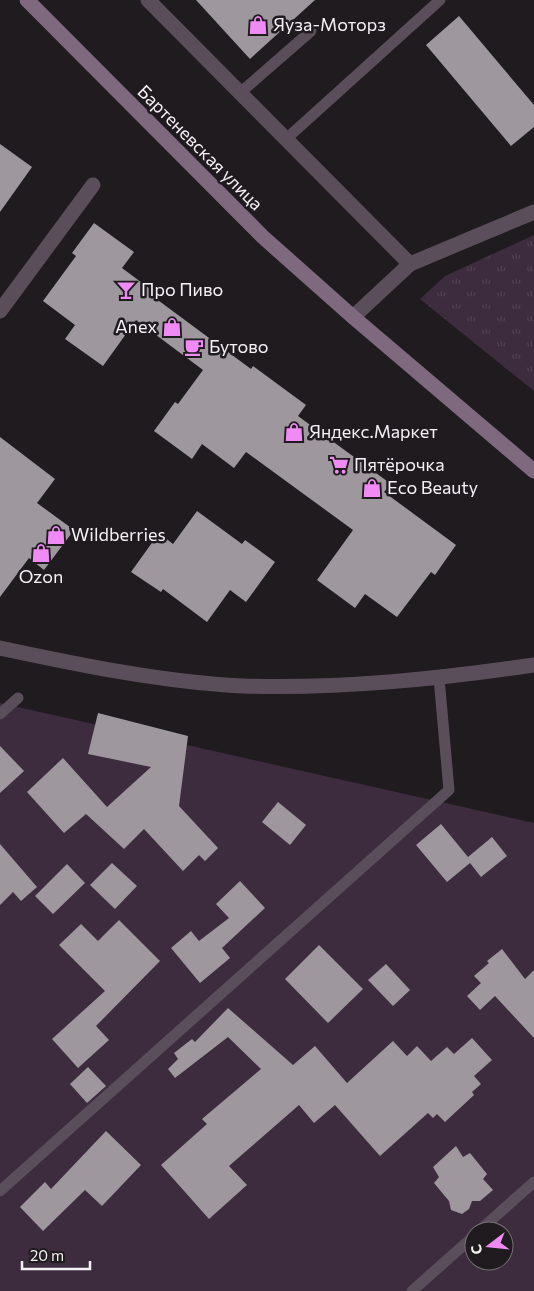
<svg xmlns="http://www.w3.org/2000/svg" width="534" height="1291" font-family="Commissioner,sans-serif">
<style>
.green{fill:#3d2b3e;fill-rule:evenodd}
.park{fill:url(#park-tufts)}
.building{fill:#9e989e}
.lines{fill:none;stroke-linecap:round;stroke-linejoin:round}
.lane{stroke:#5b4e5b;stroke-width:11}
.street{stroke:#5b4e5b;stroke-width:15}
.secondary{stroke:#7e697f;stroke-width:15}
.labels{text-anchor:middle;stroke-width:5;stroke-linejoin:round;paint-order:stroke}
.poi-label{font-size:18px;fill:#f5f1f5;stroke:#1f1b1f;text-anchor:start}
.street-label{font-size:18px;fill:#f5f1f5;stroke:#1f1b1f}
</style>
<defs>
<pattern id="park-tufts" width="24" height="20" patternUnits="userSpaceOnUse" patternTransform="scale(1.25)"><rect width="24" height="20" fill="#3d2b3e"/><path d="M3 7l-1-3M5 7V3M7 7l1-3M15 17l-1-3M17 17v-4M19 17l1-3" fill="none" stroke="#504051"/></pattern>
</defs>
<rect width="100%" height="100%" fill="#1f1b1f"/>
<path class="green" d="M0,703L534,823V1291H0ZM474,1231H504V1261H474Z"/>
<path class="park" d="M534,235V391L420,299L445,276Z"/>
<g class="building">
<path d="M196,0H315L250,59Z"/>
<path d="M459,16L534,105V127L511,146L426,45Z"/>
<path d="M0,144L32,167L0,212Z"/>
<path d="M94,223L134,252L122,268L153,291L151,295L251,369L253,366L306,405L298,416L391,484L384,492L456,545L435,575L431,572L397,617L365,594L355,608L317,580L353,530L246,452L234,468L202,444L192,459L154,431L175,402L178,404L203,370L136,320L103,366L65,339L75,325L43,301L76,256L72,253Z"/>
<path d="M0,437L55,479L37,503L74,530L44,570L29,558L0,597Z"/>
<path d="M197,511L242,544L245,540L275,562L246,602L230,590L207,622L163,589L161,592L131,572L159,533L173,544Z"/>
<path d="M98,713L188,736L179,806L218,848L205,861L199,855L183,871L144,829L124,849L86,814L64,833L27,792L63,758L107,807L151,767L88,754Z"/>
<path d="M0,746L24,771L0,793Z"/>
<path d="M278,802L306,825L290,845L262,822Z"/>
<path d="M441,824L468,857L492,837L507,856L481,877L470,863L447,882L416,845Z"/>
<path d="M0,844L37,887L21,901L13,892L0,905Z"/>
<path d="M112,863L137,886L115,909L90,885Z"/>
<path d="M67,864L85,883L53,914L35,896Z"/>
<path d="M240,881L265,908L222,948L230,958L200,983L171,948L191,931L199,941L229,918L216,904Z"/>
<path d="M119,920L160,961L96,1026L109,1040L78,1068L52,1039L105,991L59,945L81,924L98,941Z"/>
<path d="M319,945L363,989L328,1023L285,979Z"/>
<path d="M502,949L525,979L534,970V1038L495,996L480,1010L467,996L481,983L474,976L489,963L487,961Z"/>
<path d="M386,964L410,990L393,1006L368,980Z"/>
<path d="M228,1008L293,1065L315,1046L347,1083L393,1041L407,1056L417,1046L431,1061L447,1047L454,1054L472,1038L492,1060L474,1076L481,1084L472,1092L474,1095L445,1122L437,1114L433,1118L428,1113L380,1156L335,1105L314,1123L299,1105L229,1166L247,1185L209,1219L161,1165L207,1124L202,1119L261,1069L228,1037L175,1078L168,1069L178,1059L174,1053L192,1039L195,1042Z"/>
<path d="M88,1067L106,1086L87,1103L70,1084Z"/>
<path d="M106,1131L141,1165L102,1206L85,1190L43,1231L20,1207L45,1182L51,1189Z"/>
<path d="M456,1146L463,1157L470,1153L487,1174L483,1179L493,1190L480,1201H472L469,1209L462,1214L451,1210L449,1201L434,1183L439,1177L433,1167Z"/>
</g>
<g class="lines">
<g class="lane">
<path d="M240,93L311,31"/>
<path d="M285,140L440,0"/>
<path d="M0,714L18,698"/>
<path d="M0,1191L449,790L439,678"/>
<path d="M479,1231L534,1182"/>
<path d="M412,1291L474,1236"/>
</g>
<g class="street">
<path d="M148,0L410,264"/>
<path d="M0,311L93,185"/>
<path d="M353,317L410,264L534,212"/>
<path d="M0,648C80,665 162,682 243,686C341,689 438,679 534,665"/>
</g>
<path class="secondary" d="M27,0L263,237L353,317L534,471"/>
</g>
<defs>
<g id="shop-bare" transform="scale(1.5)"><path d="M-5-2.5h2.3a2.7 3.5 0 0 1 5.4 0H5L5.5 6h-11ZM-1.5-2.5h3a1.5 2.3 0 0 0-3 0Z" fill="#f08bf6" stroke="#1f1b1f" stroke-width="2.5" paint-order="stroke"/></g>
<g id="bar-bare" transform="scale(1.5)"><path d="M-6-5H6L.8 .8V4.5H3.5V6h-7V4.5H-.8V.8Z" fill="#f08bf6" stroke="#1f1b1f" stroke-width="2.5" paint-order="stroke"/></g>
<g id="cafe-bare" transform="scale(1.5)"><path d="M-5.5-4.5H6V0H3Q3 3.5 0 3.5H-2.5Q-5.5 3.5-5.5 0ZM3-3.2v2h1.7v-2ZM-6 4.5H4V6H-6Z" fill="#f08bf6" stroke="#1f1b1f" stroke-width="2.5" paint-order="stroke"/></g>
<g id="supermarket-bare" transform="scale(1.5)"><path d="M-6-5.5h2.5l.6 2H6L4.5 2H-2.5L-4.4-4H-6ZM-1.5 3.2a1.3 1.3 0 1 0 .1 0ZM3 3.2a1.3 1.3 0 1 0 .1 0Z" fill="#f08bf6" stroke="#1f1b1f" stroke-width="2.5" paint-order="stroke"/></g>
</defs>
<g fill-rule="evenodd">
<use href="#shop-bare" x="258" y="25"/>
<use href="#bar-bare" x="126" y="290"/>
<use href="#shop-bare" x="172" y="327"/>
<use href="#cafe-bare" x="194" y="347"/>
<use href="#shop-bare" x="294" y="432"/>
<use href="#supermarket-bare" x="339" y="465"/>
<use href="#shop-bare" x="372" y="488"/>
<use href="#shop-bare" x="56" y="535"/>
<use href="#shop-bare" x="41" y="553"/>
</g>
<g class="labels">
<g class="poi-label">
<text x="273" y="31">Яуза-Моторз</text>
<text x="141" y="296">Про Пиво</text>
<text x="157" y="333" text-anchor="end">Anex</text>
<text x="209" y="353">Бутово</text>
<text x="309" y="438">Яндекс.Маркет</text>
<text x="354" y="471">Пятёрочка</text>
<text x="387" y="494">Eco Beauty</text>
<text x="71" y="541">Wildberries</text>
<text x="41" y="583" text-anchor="middle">Ozon</text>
</g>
<g class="street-label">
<text transform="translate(200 148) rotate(45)" y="6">Бартеневская улица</text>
</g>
</g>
<g transform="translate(489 1246) rotate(254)"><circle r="24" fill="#1f1b1f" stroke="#757175"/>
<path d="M0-4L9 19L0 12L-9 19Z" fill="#f08bf6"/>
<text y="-8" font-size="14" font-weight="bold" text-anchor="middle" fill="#f5f1f5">С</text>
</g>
<path d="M22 1261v8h68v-8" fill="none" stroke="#f5f1f5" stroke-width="2.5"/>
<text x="30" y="1261" font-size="15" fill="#f5f1f5" stroke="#1f1b1f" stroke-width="4" paint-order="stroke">20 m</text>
</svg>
